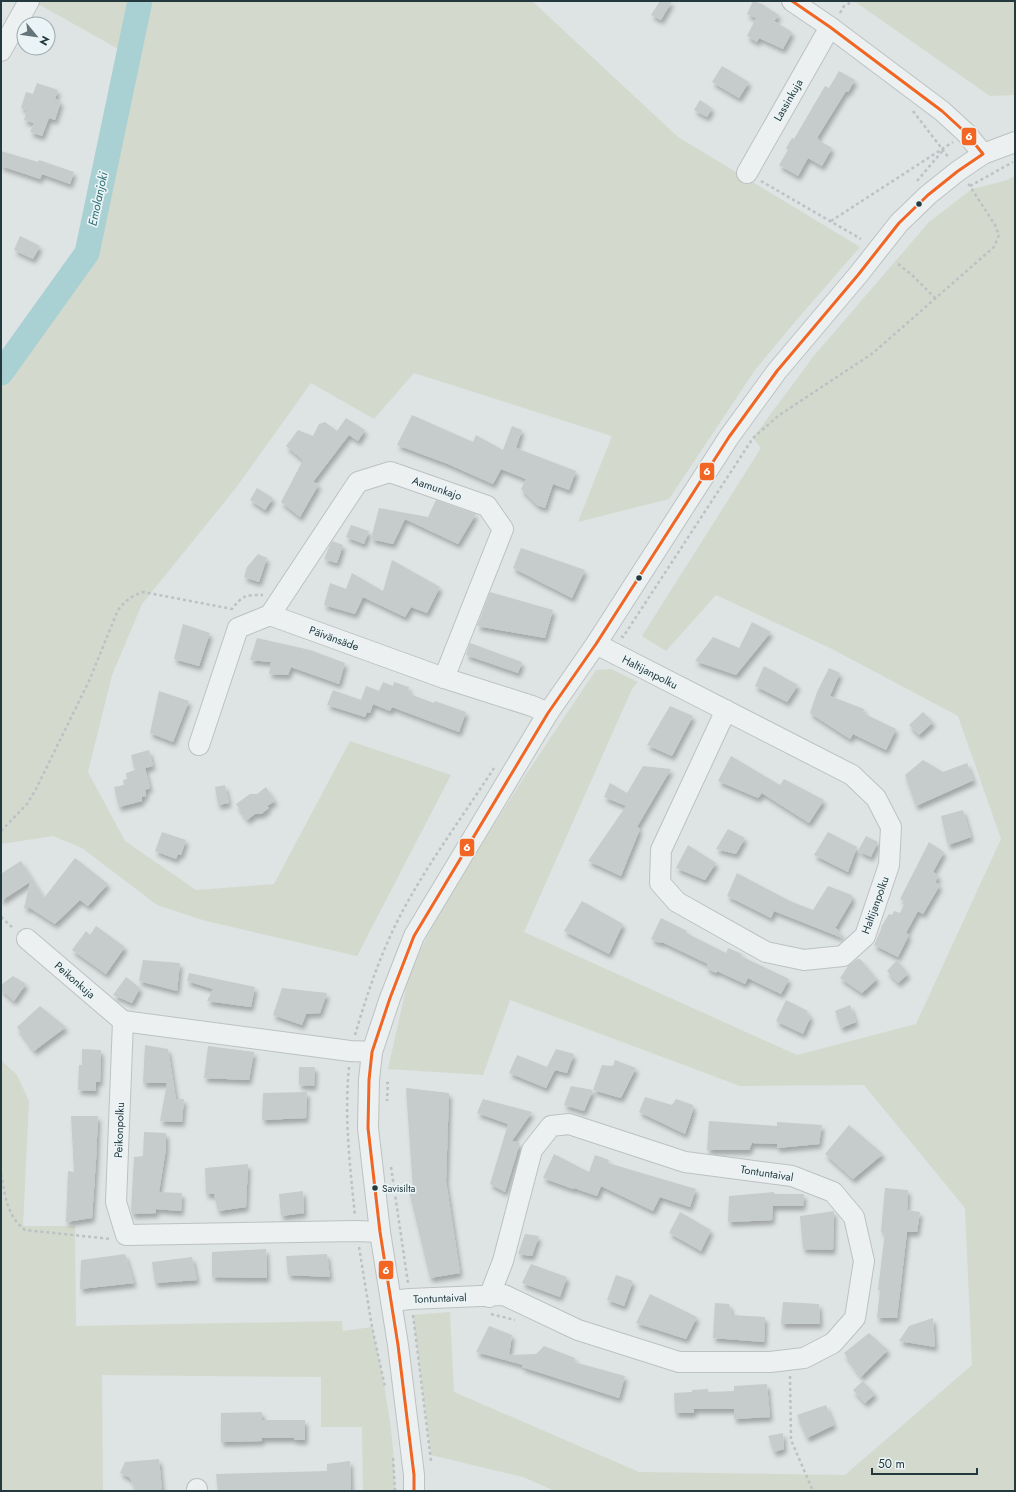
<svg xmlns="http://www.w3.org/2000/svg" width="1016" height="1492" font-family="Jost,sans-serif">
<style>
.green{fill:#d4d9cd}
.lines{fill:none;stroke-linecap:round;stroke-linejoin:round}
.river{stroke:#a9d0d2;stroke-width:25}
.building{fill:#c6cbcc;filter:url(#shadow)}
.minor-casing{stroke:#bcc1c2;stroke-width:22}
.path{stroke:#bcc2c4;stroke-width:2.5;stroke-dasharray:3 3;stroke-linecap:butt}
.minor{stroke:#edf0f0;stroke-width:20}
.bus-1-casing{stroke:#eaf3f5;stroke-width:6}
.bus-1{stroke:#f26522;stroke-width:3}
.bus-dot{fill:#24393e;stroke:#eaf3f5;stroke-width:1.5}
.labels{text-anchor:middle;stroke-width:3.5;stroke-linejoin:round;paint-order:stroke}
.bus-label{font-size:10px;fill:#24393e;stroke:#eaf3f5;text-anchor:start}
.street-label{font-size:11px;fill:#24393e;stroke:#eaf3f5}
.water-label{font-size:12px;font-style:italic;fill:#2b6e75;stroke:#eaf3f5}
.line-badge{stroke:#eaf3f5;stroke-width:1.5}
.badge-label{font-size:11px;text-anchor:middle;font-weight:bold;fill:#fff}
</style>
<defs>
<filter id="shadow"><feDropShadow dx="2.5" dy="4.5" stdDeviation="2" flood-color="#0004"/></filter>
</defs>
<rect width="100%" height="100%" fill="#dee3e4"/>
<g class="green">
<path d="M33,1H532L678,137L860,247L794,323L755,370L669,499L578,522L612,436L414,373L374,419L311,383L235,489L142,604L112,675L88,772L125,841L196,890L274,884L350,741L451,775L357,956L206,921L157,905L82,848L53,836L1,844V373L87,253L129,55Z"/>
<path d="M854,1H1015V95L990,96Z"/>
<path d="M1015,176V1491H555L523,1477L431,1455L413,1315L450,1312L454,1392L639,1472L845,1475L972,1365L965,1208L864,1085L740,1086L510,1000L483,1075L388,1069L410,971L445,901L523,779L596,670L611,669L638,682L632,689L524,932L797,1055L916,1024L1001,839L958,716L832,649L716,595L666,651L642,636L761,448L753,438L813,357L929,222L972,189L1004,181Z"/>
<path d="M1,1060L17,1075L29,1101L23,1226H75L76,1326L342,1321L343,1331L372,1327C384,1381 395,1435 395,1491H363L362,1427H321V1377L102,1375L103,1491H1Z"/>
</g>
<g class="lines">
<path class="river" d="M1,373L87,253L140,1"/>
</g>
<g class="building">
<path d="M660,1H672L661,20L651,15Z"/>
<path d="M753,1L762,4L779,15L774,21L792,32L783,49L759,38L757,42L747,36L756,18L747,14Z"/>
<path d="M722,66L749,82L739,98L712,82Z"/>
<path d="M839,71L855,80L848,92L846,91L817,138L819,139L818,140L832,148L822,166L808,158L798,176L779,165L788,150L786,148L792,138L794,139L825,86L829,88Z"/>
<path d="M37,83L58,90L55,99L61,101L55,120L49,118L42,136L30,132L34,123L24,120L27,110L21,108L26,92L33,94Z"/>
<path d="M700,100L712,108L707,117L694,110Z"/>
<path d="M1,151L38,162L39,160L74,172L70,184L42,174L40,179L1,166Z"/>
<path d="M20,236L40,246L33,259L14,250Z"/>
<path d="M412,415L473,442L476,435L503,450L512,426L522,430L516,448L576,471L569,490L553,484L545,508L537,505L521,489L526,479L501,469L493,484L448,464L397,445Z"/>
<path d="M346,418L365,430L358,441L349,435L313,482L319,484L300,517L281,502L303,460L286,446L298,430L313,436L319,424L325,422L337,431Z"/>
<path d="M257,488L273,498L265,510L250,500Z"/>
<path d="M436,500L476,514L458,544L405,519L393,544L371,539L379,508L428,517Z"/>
<path d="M351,525L369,531L364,544L346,537Z"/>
<path d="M332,541L343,545L337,563L324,559L329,547Z"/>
<path d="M521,548L585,570L572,598L513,568Z"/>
<path d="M258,554L267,558L259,582L244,577L247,567Z"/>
<path d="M392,560L440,587L427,613L411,607L405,617L363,597L355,614L324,605L330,583L346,589L352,573L383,591Z"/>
<path d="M490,592L553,610L545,638L477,626Z"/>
<path d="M752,622L771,632L736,675L695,661L713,637L739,648Z"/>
<path d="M183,624L210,633L199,666L174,659Z"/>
<path d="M257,638L310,650L345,663L339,684L291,667L288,675L269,674L271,662L250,660Z"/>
<path d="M470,643L522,662L518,673L466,655Z"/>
<path d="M764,666L798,685L787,702L755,686Z"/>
<path d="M829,668L840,673L830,696L864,709L863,713L896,729L886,750L853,734L850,739L810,713L817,692Z"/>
<path d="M383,682L393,686L394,682L409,687L408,691L412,693V695L434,703L435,701L466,712L459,732L392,707L390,711L373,704L370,713L367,712L365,717L327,705L333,690L361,700L366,686L379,691Z"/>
<path d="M159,691L189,701L173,742L150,733Z"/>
<path d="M670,706L693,716L672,756L647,745Z"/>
<path d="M923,712L933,722L919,735L909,725Z"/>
<path d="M149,750L153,766L145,768L150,788L145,790L146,796L142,797V801L119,807L114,787L124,785L123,780L127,779L126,773L135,770L131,755Z"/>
<path d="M731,756L780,785L784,779L824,800L809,823L762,793L758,798L718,781Z"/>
<path d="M923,760L943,772L967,763L973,779L974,780L916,806L905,775Z"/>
<path d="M643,766L671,769L637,827L640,829L621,876L588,861L626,806L604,797L610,783L627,793Z"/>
<path d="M225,785L229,803L218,805L215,787Z"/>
<path d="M266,787L275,801L267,806L269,808L261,814H255L247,820L236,804L250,794H257Z"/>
<path d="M963,810L971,837L948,845L941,816Z"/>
<path d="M728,829L745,838L736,854L716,849Z"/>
<path d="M162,832L186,840L181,855L178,854L176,859L155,851Z"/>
<path d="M828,832L857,847L848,872L814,855Z"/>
<path d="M866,836L878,842L871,857L858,851Z"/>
<path d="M929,842L944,852L933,872L939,876L935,882L940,885L923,914L918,911L906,933L909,935L898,957L874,945L882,927H881L889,914L892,915L894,911L900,913L905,902L900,899Z"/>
<path d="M688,845L716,863L705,880L676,868Z"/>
<path d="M75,858L108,884L88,906L80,900L55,924L30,908H24L30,882L1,901V874L5,871L21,861L44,898Z"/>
<path d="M737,873L790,901L813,910L828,886L852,895V900L836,927L834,926L845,939L774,911L771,918L727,896Z"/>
<path d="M582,901L623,924L609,954L564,931Z"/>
<path d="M661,918L687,931L686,933L726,953L728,948L742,954L741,956L789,979L781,994L748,978L745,984L717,971L716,973L706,968L708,964L662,942L660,943L651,939Z"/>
<path d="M96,926L125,947L106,974L72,950L86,931L90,935Z"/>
<path d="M857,959H860L877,979L862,993L840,978L848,966Z"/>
<path d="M143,960L180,963L177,991L139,981Z"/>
<path d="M897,960L908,974L898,983L887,971Z"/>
<path d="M189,973L255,987L251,1007L207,1001L213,989L187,981Z"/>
<path d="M13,976L26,984L14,1001L1,990V985Z"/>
<path d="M126,977L140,988L132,1003L113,995Z"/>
<path d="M282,988L327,993L320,1013L306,1014L302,1025L273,1015Z"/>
<path d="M786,1000L808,1011L806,1013L811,1016L803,1034L776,1021Z"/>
<path d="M850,1005L856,1022L841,1028L835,1011Z"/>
<path d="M40,1006L66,1027L34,1051L17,1027Z"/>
<path d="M145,1045L168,1049L176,1099H184L182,1122L160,1121L167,1083H143Z"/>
<path d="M208,1046L254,1052L249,1080L204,1078Z"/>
<path d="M82,1049L101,1050L100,1082H96V1091L78,1090L79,1065H82Z"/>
<path d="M556,1049L574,1054L567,1073L551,1069L555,1070L546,1088L509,1073L517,1055L547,1067Z"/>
<path d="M615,1060L636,1068L621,1098L593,1090L602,1065L613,1066Z"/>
<path d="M299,1067H315L314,1086L299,1085Z"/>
<path d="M571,1086L593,1090L584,1111L564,1105Z"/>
<path d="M406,1088L449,1093L446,1181L460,1273L430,1278L409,1191L413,1190Z"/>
<path d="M307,1092L306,1118L262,1120L263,1093Z"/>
<path d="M645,1097L672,1105L676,1099L693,1105V1110L685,1134L639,1112Z"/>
<path d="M483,1099L532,1112L512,1141L520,1143L505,1192L490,1184L508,1124L477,1113Z"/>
<path d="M71,1116H98L96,1160L92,1218L66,1222L68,1171L74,1172Z"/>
<path d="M709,1121L777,1126V1122L822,1125L819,1144L777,1148V1144L752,1143L749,1150H707Z"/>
<path d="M849,1125L883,1154L853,1179L825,1154Z"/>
<path d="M144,1132L166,1133V1149L159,1192L182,1193L181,1211L156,1209V1213L132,1214L131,1210L134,1157L143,1156Z"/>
<path d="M554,1154L589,1172L595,1155L609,1160L608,1163L696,1189L690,1207L660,1197L653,1211L601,1186L597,1196L574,1188L573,1189L543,1178Z"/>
<path d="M248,1164L246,1207L218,1211L214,1194H206L205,1168Z"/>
<path d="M885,1188L908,1190L907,1210L920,1212L917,1232H907L897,1318H877L880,1290H878L885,1232H881Z"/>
<path d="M303,1191L304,1213L281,1216L279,1194Z"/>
<path d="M774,1192V1194H804L803,1206H773L772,1220L728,1222L729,1196Z"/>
<path d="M834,1211L833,1250L803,1249L800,1216Z"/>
<path d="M680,1212L711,1230L701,1251L669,1233Z"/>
<path d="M525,1234L539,1236L532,1256L518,1254Z"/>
<path d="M266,1249L267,1278L212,1277V1252Z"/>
<path d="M125,1254L134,1283L80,1289L81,1260Z"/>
<path d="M327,1254L330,1277L288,1275L286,1256Z"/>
<path d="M192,1257L197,1280L155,1283L152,1262Z"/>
<path d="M531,1264L567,1277L560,1297L522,1283Z"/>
<path d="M616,1275L633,1281L624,1306L607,1300Z"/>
<path d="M650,1294L697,1317L686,1339L636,1323Z"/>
<path d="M783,1302L819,1304L820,1324H781Z"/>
<path d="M715,1303L729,1304L732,1315L765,1317L764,1342L713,1338Z"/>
<path d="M933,1318L935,1347L899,1341L909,1326Z"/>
<path d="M489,1326L512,1335L509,1355L536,1354L544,1346L575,1358L574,1362L625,1376L619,1398L522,1367L523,1365L476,1352Z"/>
<path d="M869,1333L888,1350L861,1377L844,1353Z"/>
<path d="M863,1381L875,1394L865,1403L853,1390Z"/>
<path d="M767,1384L770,1417L734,1419V1409H694V1413H675L674,1393L692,1392V1390L708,1389V1392L734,1391V1386Z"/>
<path d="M826,1405L834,1425L807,1438L797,1415Z"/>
<path d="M262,1412V1420H305V1440H294V1438H262V1441L221,1442V1413Z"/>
<path d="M783,1433L784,1449L774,1452L768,1436Z"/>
<path d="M159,1459L162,1491H136L130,1478L120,1473L125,1462Z"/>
<path d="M350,1461L351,1491H218L216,1474L327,1471V1464Z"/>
</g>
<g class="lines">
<g class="minor-casing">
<g id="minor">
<path d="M792,1L830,27L942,111L966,133L983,154"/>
<path d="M1,51L29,1"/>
<path d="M747,173L830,27"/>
<path d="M270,615L358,482L390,472L487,506L503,529L444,678"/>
<path d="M596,644L852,775L876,798L891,827L889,865L865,936L843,956L804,960L766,952L677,902L660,883L661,850L726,710"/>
<path d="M199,745L238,628L270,615L444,678L532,706L548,713"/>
<path d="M27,939L123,1021"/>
<path d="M372,1052L350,1051L123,1021L116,1202L126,1235L356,1231L380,1232"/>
<path d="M392,1301L410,1299L504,1295L578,1330L679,1362H770L804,1358L833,1343L855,1318L864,1261L854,1217L833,1192L792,1176L685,1162L569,1124L551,1126L532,1150L503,1261L489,1297"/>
<path d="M197,1489V1491"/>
<path d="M414,1491V1475L398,1345L380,1232L368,1128L369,1080L372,1052L390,998L414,936L548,713L596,644L729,437L777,371L858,275L899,223L928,195L958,171L983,154L1015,142"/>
</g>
</g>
<g class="path">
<path d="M840,13L844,6L854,1"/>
<path d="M913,111L949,158"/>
<path d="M761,181L861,239"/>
<path d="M917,181L944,149"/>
<path d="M970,186L1013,162"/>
<path d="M831,221L953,142"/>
<path d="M898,264L911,274L935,298"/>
<path d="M621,636L623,637L753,438L778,416L873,353L994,247L999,235L995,225L968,183"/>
<path d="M1,831L27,804L36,789L89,681L118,610C125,601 131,596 143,592L232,609C243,595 245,595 263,595"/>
<path d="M1,917L14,929"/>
<path d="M355,1035C367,994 381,952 401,914C428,863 463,816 494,768"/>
<path d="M349,1067C344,1117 350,1166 355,1216"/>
<path d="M386,1083H388L387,1101"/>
<path d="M391,1167L408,1283"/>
<path d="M1,1174C6,1197 6,1215 25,1230L111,1239"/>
<path d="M359,1247L372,1327L385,1387"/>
<path d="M491,1314L515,1320"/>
<path d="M413,1315L431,1461"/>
<path d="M790,1376L791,1440L813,1491"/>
<path d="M393,1458L395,1491"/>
</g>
<use href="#minor" class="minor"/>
<g class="bus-1-casing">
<path id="bus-1" d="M414,1491V1475L398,1345L380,1232L368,1128L369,1080L372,1052L390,998L414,936L548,713L596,644L729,437L777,371L858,275L899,223L928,195L958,171L983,154L966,133L942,111L830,27L792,1"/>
</g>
<use href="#bus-1" class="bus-1"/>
</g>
<g class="bus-dot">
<circle cx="919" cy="204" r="3.5"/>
<circle cx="639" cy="578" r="3.5"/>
<circle cx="375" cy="1188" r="3.5"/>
</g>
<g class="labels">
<g class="bus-label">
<text x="382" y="1192">Savisilta</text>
</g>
<g class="street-label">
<text transform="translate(788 100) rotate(-60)" y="4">Lassinkuja</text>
<text transform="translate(437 488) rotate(19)" y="4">Aamunkajo</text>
<text transform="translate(334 638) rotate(20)" y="4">Päivänsäde</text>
<text transform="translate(650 672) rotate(27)" y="4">Haltijanpolku</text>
<text transform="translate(875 905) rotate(-70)" y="4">Haltijanpolku</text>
<text transform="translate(75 980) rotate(41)" y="4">Peikonkuja</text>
<text transform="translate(119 1130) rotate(-88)" y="4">Peikonpolku</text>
<text transform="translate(767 1173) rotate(9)" y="4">Tontuntaival</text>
<text transform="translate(440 1298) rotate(-2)" y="4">Tontuntaival</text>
</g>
<g class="water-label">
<text transform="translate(98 199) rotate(-78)" y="4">Emolanjoki</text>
</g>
</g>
<g class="line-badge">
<rect x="961" y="127" width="16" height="19" rx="4" fill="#f26522"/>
<rect x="699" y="462" width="16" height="19" rx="4" fill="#f26522"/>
<rect x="459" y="838" width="16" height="19" rx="4" fill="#f26522"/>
<rect x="378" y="1260" width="16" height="20" rx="4" fill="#f26522"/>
</g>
<g class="badge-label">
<text x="969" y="140">6</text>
<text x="707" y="475">6</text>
<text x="467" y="851">6</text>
<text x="386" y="1274">6</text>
</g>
<rect width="1016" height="1492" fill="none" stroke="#24393e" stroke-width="4"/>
<g transform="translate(36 36) rotate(119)"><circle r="19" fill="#eaf3f5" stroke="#9ba9ac"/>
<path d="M0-3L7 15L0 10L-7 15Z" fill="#657478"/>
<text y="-6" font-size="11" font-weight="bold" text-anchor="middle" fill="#24393e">N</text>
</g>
<path d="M872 1468v6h105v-6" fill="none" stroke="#24393e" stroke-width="2"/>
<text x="878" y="1468" font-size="12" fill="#24393e" stroke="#eaf3f5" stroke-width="3" paint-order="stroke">50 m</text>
</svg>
